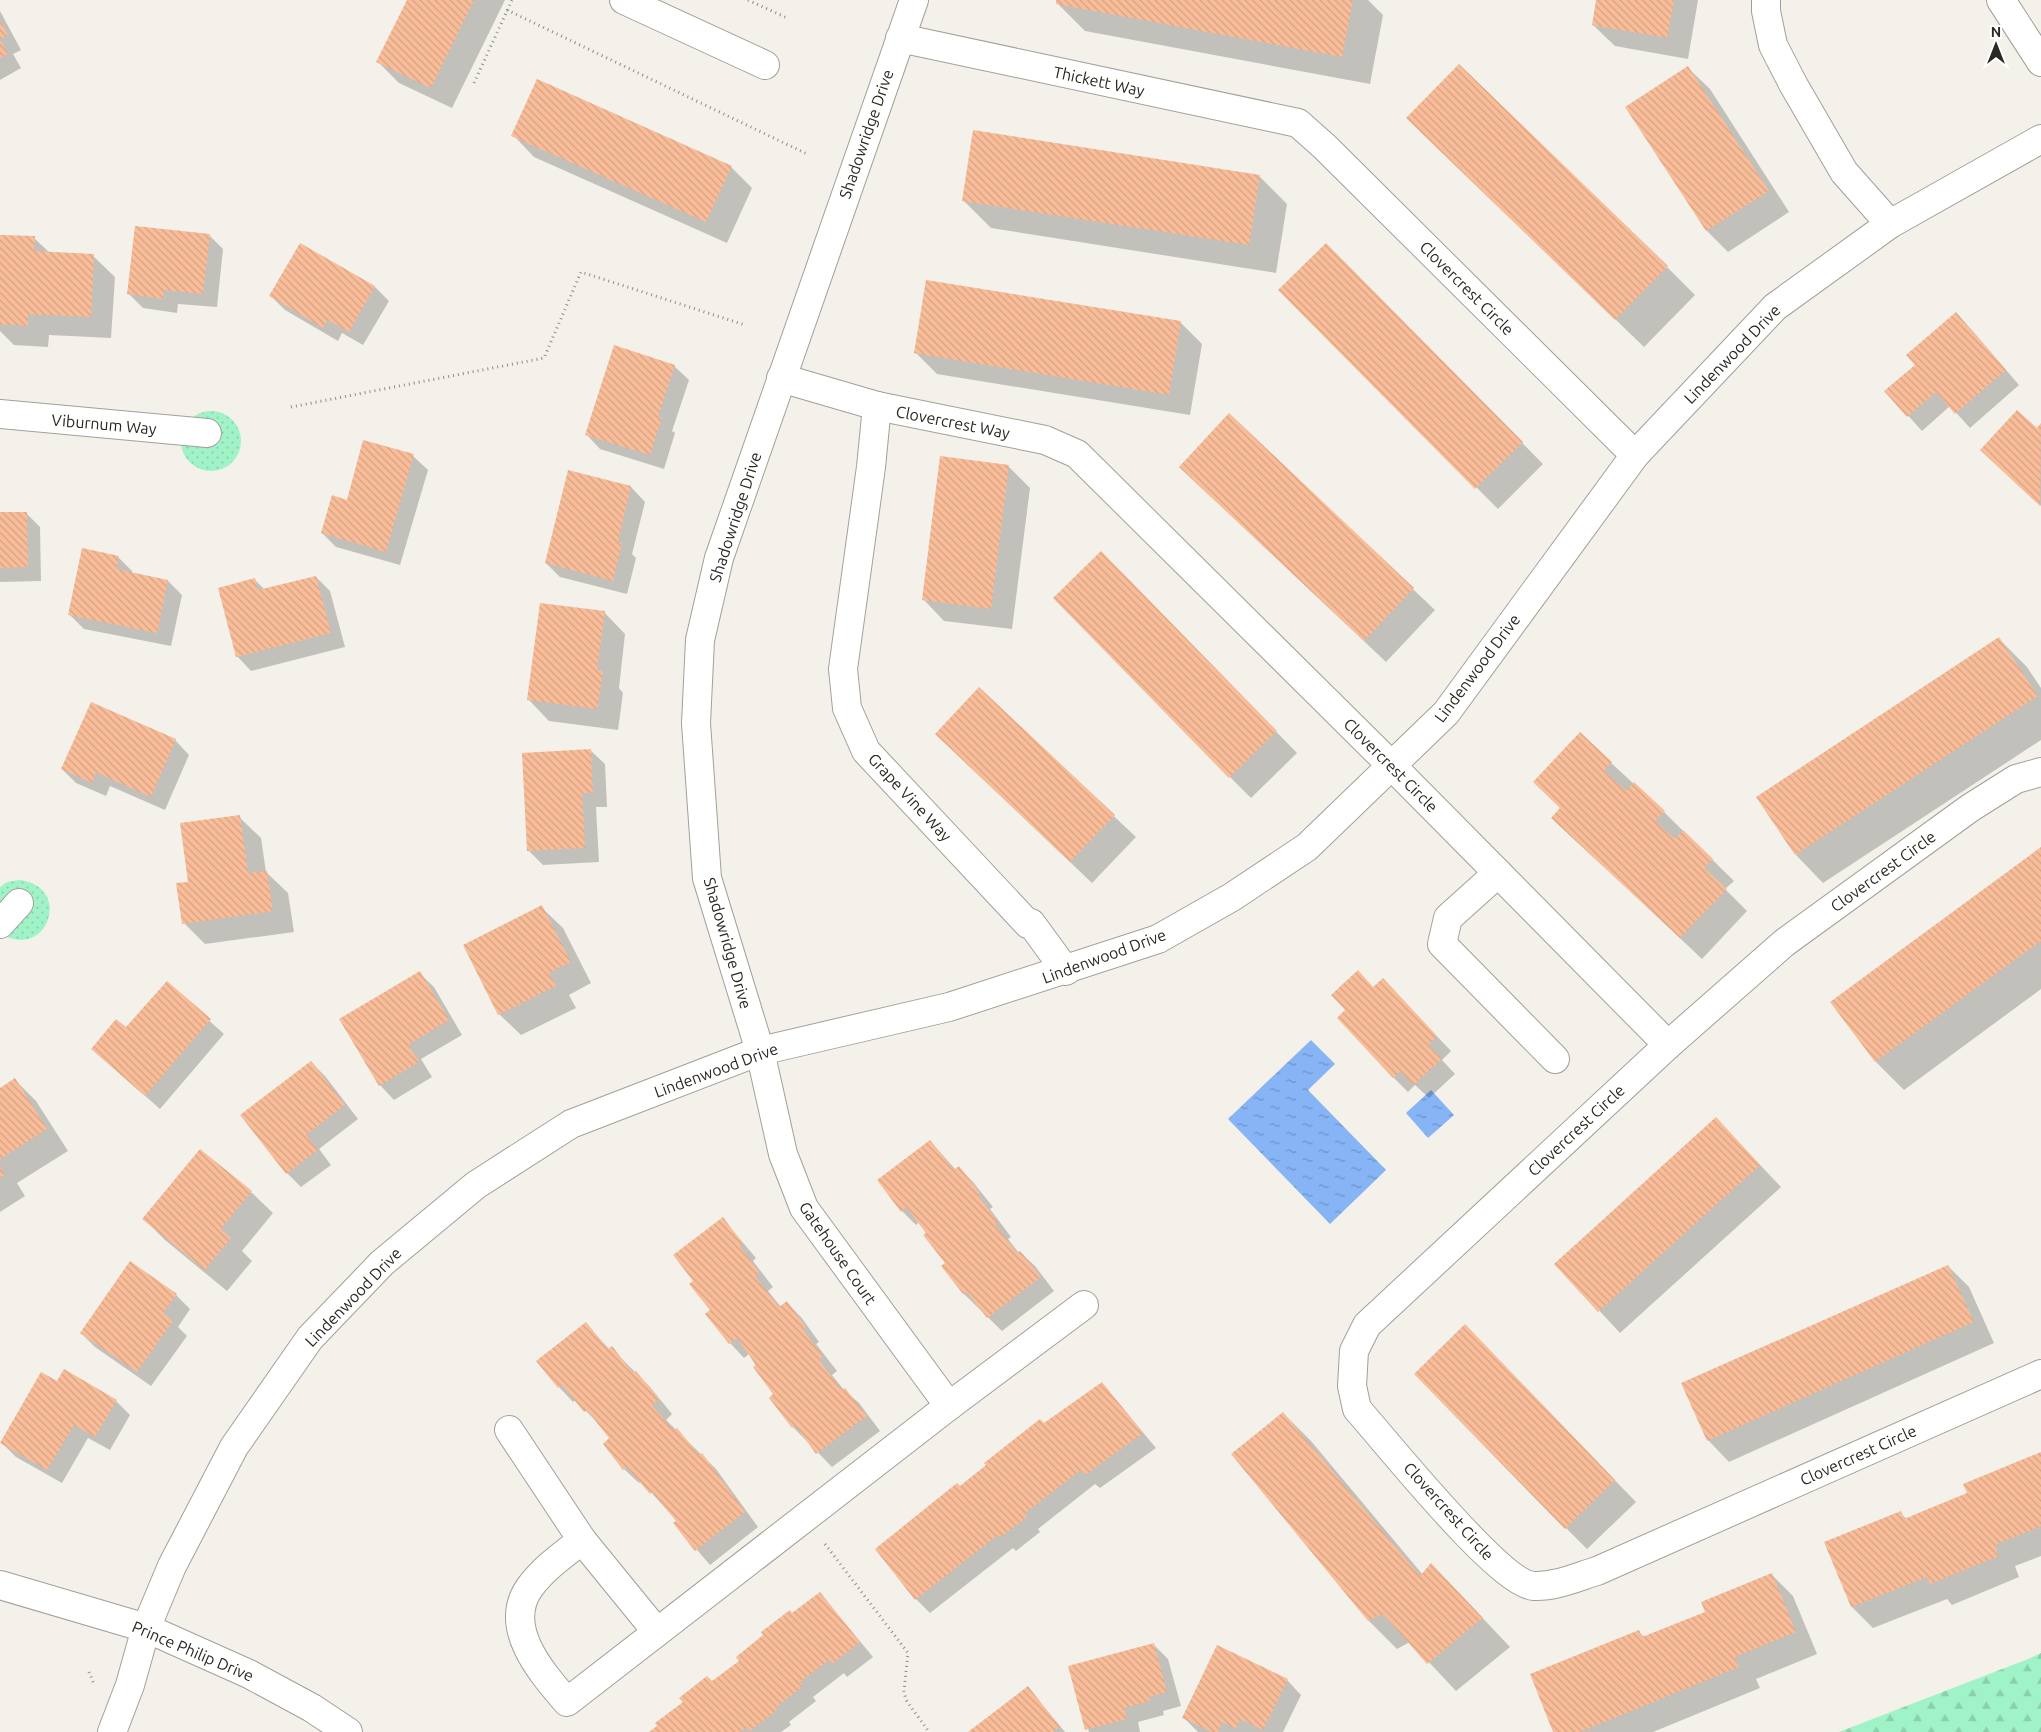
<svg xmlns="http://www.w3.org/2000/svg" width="2041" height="1732" font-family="Ubuntu,sans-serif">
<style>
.grass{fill:url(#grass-dots)}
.forest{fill:url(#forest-firs)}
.water{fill:url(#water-ripples)}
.shadow{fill:#0003}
.building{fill:url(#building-back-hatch)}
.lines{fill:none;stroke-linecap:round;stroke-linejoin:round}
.minor-casing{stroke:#a2a099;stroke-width:30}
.path{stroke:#8f8d88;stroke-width:3;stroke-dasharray:1 4;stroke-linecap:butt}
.minor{stroke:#fff;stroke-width:28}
.labels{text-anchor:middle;stroke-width:4;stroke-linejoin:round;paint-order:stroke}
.street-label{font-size:16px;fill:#292825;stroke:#fffffd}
</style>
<defs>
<pattern id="grass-dots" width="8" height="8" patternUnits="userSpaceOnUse" patternTransform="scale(1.25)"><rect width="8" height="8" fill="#a0f3c7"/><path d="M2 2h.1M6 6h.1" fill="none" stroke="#8ad0ab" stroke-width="1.8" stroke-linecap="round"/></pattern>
<pattern id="forest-firs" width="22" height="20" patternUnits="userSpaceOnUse" patternTransform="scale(1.25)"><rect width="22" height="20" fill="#a0f3c7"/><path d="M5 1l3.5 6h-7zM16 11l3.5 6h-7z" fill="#8ad0ab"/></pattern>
<pattern id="water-ripples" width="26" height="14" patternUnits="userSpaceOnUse" patternTransform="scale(1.25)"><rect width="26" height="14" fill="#86b4f5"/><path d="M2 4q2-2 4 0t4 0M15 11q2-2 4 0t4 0" fill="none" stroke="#6e92c6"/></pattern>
<pattern id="building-back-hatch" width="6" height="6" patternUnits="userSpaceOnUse" patternTransform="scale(1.25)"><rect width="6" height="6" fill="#f9bd99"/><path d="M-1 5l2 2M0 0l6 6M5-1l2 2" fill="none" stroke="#d5a284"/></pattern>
</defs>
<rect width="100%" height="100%" fill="#f3f1ea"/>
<g class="grass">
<circle cx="211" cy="441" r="30"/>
<path d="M19,880C74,886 47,963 0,933V887L7,882Z"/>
</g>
<path class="forest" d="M2041,1653V1732H1839L2028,1659Z"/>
<g class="water">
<path d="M1311,1040L1335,1064L1308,1090L1386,1170L1330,1224L1228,1119Z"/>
<path d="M1431,1090L1454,1115L1428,1138L1406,1113Z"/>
</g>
<g class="shadow">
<path d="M408,0H505L452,108L399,83L378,62Z"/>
<path d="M1058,0H1368L1383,15L1370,84L1085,31L1057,3Z"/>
<path d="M1598,0H1698L1688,59L1615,46L1593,25Z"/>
<path d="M0,11L21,50L13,54L21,68L0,80Z"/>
<path d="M1688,68L1710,89L1789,212L1728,252L1707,231Z"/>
<path d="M513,135L731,167L752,188L727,243L534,157Z"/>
<path d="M1436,146L1667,267L1695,295L1644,347Z"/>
<path d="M1259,176L1287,204L1276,273L991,228L963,200Z"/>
<path d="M209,235L223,249L217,307L178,304L177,313L143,308L129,294Z"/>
<path d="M0,236L34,238L50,253L93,256L115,277L111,338L49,335L48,347L14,345L0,331Z"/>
<path d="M1326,245L1543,464L1498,509L1280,290Z"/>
<path d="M375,287L389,301L363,345L342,333L338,341L285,310L271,296Z"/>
<path d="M1180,322L1202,344L1190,415L937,374L916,353Z"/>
<path d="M1970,328L2019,385L1970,428L1950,406L1922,431L1886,391Z"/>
<path d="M674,366L689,380L672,431L675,433L664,469L600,449L586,434Z"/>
<path d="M1229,415L1435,610L1386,662L1202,488Z"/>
<path d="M2041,425V506L1996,464Z"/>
<path d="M413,456L428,470L400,565L336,547L322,533L347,501Z"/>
<path d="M1008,466L1030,488L1012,629L944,621L923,599Z"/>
<path d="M569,472L631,487L645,502L632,554L636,558L627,594L560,577L546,563Z"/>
<path d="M0,513H26L40,527L41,581L0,582Z"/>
<path d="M118,557L132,571V574L168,581L182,595L171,646L84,629L70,615Z"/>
<path d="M1123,574L1297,753L1251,798L1230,777Z"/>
<path d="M316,577L330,591L345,647L251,671L237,656L254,579L265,590Z"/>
<path d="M604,612L625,634L619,688L623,693L618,730L549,721L528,699Z"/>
<path d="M1999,639L2027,667L2041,688V740L1823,883L1796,855Z"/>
<path d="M979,689L1136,837L1092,883L958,755Z"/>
<path d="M1580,734L1664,812L1734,881L1725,889L1747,911L1702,959L1553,818L1561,808Z"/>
<path d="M175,740L189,755L165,810L110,786L106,796L76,783L62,769Z"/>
<path d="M590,750L605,764L607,807H596L599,862L543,865L528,850Z"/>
<path d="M239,817L261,838L266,872L288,893L294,932L205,944L184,923L190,883Z"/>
<path d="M2041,849V989L1904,1090L1876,1062L1832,1002Z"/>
<path d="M541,907L563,928L591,983L569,995L576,1008L521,1035L499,1014Z"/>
<path d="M419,973L434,987L462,1035L421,1059L432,1077L394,1100L380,1085Z"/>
<path d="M167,983L224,1034L160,1109L92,1049L126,1029Z"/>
<path d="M1374,988L1397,994L1451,1051L1442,1060L1455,1074L1429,1098L1415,1085L1408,1092L1394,1078L1347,1010Z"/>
<path d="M311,1062L325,1076L358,1119L319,1149L331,1165L301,1187L287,1173Z"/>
<path d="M15,1080L36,1101L68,1151L17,1183L25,1196L0,1212V1089Z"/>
<path d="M1716,1118L1781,1187L1620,1333L1556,1264Z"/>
<path d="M930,1141L956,1170L959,1168L973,1182L993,1207L990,1209L1011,1237L1008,1239L1019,1253L1020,1252L1035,1266L1054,1291L1002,1331L964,1294L943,1266L946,1263L919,1222L916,1225L902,1211Z"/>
<path d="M200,1150L251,1192L273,1213L242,1251L252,1261L227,1291L165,1240L144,1219Z"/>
<path d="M723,1219L756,1258L753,1261L773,1287L768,1291L781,1307L787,1303L801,1317L819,1342L816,1344L837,1371L832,1375L844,1390L859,1403L880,1431L832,1467L793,1427L749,1354L744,1358L730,1343L695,1281Z"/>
<path d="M1948,1266L1969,1287L1994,1343L1729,1462L1708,1440Z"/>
<path d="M176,1295L190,1309L178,1327L187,1336L151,1386L95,1347L81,1333Z"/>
<path d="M586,1324L609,1349L611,1348L650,1387L672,1414L666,1420L716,1469L758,1527L710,1565L674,1523L677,1521L641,1481L639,1483L624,1469L611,1438L600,1425L575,1400L573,1402L559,1387L538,1361Z"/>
<path d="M1486,1347L1636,1502L1587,1549L1566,1528Z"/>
<path d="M57,1383L116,1401L130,1415L110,1450L88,1438L62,1483L16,1457L2,1443Z"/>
<path d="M1102,1383L1156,1448L1100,1488L1095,1484L1038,1529L1040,1532L1016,1551L1013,1548L930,1613L916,1599L960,1488Z"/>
<path d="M1283,1413L1311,1441L1423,1575L1459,1593L1510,1647L1456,1691L1410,1642L1397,1649L1369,1621Z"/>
<path d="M2041,1454V1556L2015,1566L2019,1577L1952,1605L1947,1599L1873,1628L1852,1607L1825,1543L1900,1513L1907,1519L1968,1494Z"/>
<path d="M1771,1574L1793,1596L1817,1654L1756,1679L1760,1688L1653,1732H1554L1638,1631L1645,1638L1706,1613Z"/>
<path d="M820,1593L873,1657L847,1677L844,1673L813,1697L816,1701L789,1722L791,1725L781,1732H651L740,1661L792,1614Z"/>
<path d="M1154,1645L1168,1659L1181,1706L1163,1711L1164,1715L1138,1722L1140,1732H1089L1070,1667Z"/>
<path d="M1287,1680L1301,1695L1283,1732H1198L1183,1717Z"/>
<path d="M1028,1688L1065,1732H970Z"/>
</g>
<g class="building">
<path d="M407,0H474L431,88L376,62Z"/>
<path d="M1056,0H1353L1342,57L1056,4Z"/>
<path d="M1596,0H1674L1667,38L1592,25Z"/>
<path d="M0,21L8,35L0,39Z"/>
<path d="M0,40L8,54L0,58Z"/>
<path d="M1459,64L1668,266L1615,320L1406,118Z"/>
<path d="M1688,66L1769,191L1706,231L1625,107Z"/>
<path d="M537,79L732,166L706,222L511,136Z"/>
<path d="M973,130L1260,175L1249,245L962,201Z"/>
<path d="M135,226L210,234L203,294L164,290L163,299L127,294Z"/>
<path d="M0,235L35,236L34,251L94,254L91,317L28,314V326L0,324Z"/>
<path d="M300,243L375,286L349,332L328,320L323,328L269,296Z"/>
<path d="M1326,243L1523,442L1475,489L1278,290Z"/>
<path d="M926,280L1181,321L1169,395L914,353Z"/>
<path d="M1956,312L2006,370L1955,414L1936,392L1907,417L1884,391L1915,365L1906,355Z"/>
<path d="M614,345L675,365L658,417L662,418L650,455L585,435Z"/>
<path d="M2017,410L2037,428L2041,423L2040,506L1980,450Z"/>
<path d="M1229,413L1414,588L1364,641L1179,467Z"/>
<path d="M363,440L414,454L386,552L321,533L332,495L347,500Z"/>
<path d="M940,456L1009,465L991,609L922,600Z"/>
<path d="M568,470L631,486L618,542L622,543L613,581L545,563Z"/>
<path d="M0,512H27L28,567L0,568Z"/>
<path d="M82,548L119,556L116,569L168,580L157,633L68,615Z"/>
<path d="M1101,551L1277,731L1229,778L1053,598Z"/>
<path d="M316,576L331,633L236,657L218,588L255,578L258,590Z"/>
<path d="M540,603L605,611L597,670L603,671L597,709L527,700Z"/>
<path d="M1999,637L2038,696L1795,855L1756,797Z"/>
<path d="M979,687L1115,815L1070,862L935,734Z"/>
<path d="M91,702L176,739L151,797L96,772L92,783L61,769Z"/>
<path d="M1580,732L1612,762L1604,771L1626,791L1634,782L1665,811L1655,821L1675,839L1683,830L1713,859L1704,868L1727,889L1680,938L1551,818L1560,808L1533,782Z"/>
<path d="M591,749L593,793H582L585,848L527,851L522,753Z"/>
<path d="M240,815L248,873L267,871L273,911L182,924L176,883L188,882L180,823Z"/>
<path d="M2041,847V941L1875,1062L1830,1002Z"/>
<path d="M542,905L571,962L549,973L556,986L498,1015L463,945Z"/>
<path d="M1358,970L1373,987L1383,978L1437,1036L1428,1045L1442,1059L1413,1085L1401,1071L1393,1078L1337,1018L1345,1010L1331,995Z"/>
<path d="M420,971L449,1020L408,1045L419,1062L379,1086L339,1019Z"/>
<path d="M167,981L211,1019L145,1096L91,1049L116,1019L126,1027Z"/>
<path d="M311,1061L345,1105L306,1135L318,1150L286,1174L240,1115Z"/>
<path d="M15,1078L47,1129L0,1159V1088Z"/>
<path d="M1716,1117L1760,1165L1598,1312L1554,1264Z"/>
<path d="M930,1140L954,1170L959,1166L980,1193L977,1194L998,1222L995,1224L1017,1253L1020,1251L1041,1277L987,1318L967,1292L963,1294L941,1266L945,1263L923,1235L926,1233L906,1207L901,1212L877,1180Z"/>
<path d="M200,1149L252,1191L221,1229L231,1238L205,1270L142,1219Z"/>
<path d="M0,1167L5,1175L0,1178Z"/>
<path d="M723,1217L743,1244L740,1246L759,1272L755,1276L779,1307L787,1301L806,1327L803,1330L823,1356L819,1360L842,1390L845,1388L867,1416L816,1454L795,1425L792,1428L769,1398L773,1394L753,1367L756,1365L737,1338L729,1344L705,1314L710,1310L689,1284L693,1281L673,1255Z"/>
<path d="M130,1261L177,1294L163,1313L173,1321L137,1372L80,1333Z"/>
<path d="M1948,1265L1974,1322L1707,1441L1681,1383Z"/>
<path d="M586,1322L608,1349L612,1346L633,1373L636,1371L659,1399L652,1405L673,1430L677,1428L699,1455L702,1453L745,1512L695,1551L673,1523L676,1521L652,1492L650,1494L627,1467L623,1470L603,1444L609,1438L587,1410L584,1412L562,1385L558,1388L536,1361Z"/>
<path d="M1465,1324L1615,1480L1565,1529L1414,1374Z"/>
<path d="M64,1369L117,1400L95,1437L74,1425L47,1470L0,1443L41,1372L57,1381Z"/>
<path d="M1102,1382L1143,1433L1085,1475L1081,1470L1024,1514L1027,1517L1001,1537L998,1535L915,1600L875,1549L957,1483L960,1486L986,1465L984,1463L1040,1419L1044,1423Z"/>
<path d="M1283,1412L1420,1576L1431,1563L1483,1618L1427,1664L1383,1614L1368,1621L1231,1454Z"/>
<path d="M2041,1452V1526L1995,1545L1999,1556L1930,1584L1927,1577L1851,1607L1824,1542L1901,1511L1904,1519L1967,1493L1963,1484Z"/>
<path d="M1772,1573L1796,1632L1735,1657L1739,1667L1580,1732H1553L1530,1674L1639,1630L1642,1637L1705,1612L1701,1602Z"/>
<path d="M820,1592L860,1642L832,1664L829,1660L800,1682L803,1686L775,1708L777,1710L750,1731L747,1727L740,1732H649L657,1726L655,1723L683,1702L679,1698L707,1676L712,1681L739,1661L736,1657L763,1635L761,1632L790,1610L792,1613Z"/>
<path d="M1154,1643L1167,1692L1149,1697L1150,1701L1124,1708L1127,1719L1085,1730L1068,1666Z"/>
<path d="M1217,1645L1288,1679L1263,1730L1240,1719L1236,1729L1222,1722L1218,1732H1212L1182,1718Z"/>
<path d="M1028,1686L1060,1727L1053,1732H968Z"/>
</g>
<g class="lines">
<g class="minor-casing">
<g id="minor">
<path d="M624,0L765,65"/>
<path d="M914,0L719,558L700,640L696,723L707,878L760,1051L783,1154L804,1208L949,1406"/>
<path d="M1766,0V11L1773,45L1793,84L1844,172L1890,224"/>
<path d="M2001,0L2041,62"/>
<path d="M900,38L1298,123L1325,147L1635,455"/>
<path d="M781,378L877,406L1045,440L1077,454L1393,767L1668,1045"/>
<path d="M877,406L871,467L843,669L847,708L866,751L1028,924L1031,923L1066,971"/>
<path d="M0,414L207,433"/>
<path d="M2041,772L2016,779L1970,808L1784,943L1668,1045L1367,1325L1354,1351L1352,1386L1357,1409C1385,1440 1499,1584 1534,1586C1555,1587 1577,1577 1597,1571L2041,1374"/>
<path d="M1498,873L1448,918L1442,944L1555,1059"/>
<path d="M0,924L19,903"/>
<path d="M509,1430L582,1540L657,1632"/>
<path d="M582,1540C564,1554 544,1568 530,1587C501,1627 542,1673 567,1702L949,1406L1084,1305"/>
<path d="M0,1585L146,1628L249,1674L312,1708L348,1732"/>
<path d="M112,1732L130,1685L146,1628L172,1566L234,1447L310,1338L382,1263L476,1185L571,1124L760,1051L949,1007L1158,939L1232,897L1307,847L1446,713L1635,455L1775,307L1890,224L2041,139"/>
</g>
</g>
<g class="path">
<path d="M748,0L787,18"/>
<path d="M507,10L807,154"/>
<path d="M474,83L512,0"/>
<path d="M291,407L544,358L581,272L745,325"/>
<path d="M825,1544L908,1653L904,1691L906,1700L929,1732"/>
<path d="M89,1672L94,1684"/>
</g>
<use href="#minor" class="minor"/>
</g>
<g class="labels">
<g class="street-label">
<text transform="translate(1099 81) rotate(12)" y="6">Thickett Way</text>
<text transform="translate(866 134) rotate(-71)" y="6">Shadowridge Drive</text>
<text transform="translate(1467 288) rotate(45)" y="6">Clovercrest Circle</text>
<text transform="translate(1732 354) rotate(-46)" y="6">Lindenwood Drive</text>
<text transform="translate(953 422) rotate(11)" y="6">Clovercrest Way</text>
<text transform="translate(104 424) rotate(5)" y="6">Viburnum Way</text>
<text transform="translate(735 517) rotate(-72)" y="6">Shadowridge Drive</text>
<text transform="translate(1477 668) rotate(-53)" y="6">Lindenwood Drive</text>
<text transform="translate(1391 765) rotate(45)" y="6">Clovercrest Circle</text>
<text transform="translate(910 797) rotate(47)" y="6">Grape Vine Way</text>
<text transform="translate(1883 871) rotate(-36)" y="6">Clovercrest Circle</text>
<text transform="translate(728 943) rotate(74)" y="6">Shadowridge Drive</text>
<text transform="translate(1104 956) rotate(-20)" y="6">Lindenwood Drive</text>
<text transform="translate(716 1070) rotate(-20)" y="6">Lindenwood Drive</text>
<text transform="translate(1576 1130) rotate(-43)" y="6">Clovercrest Circle</text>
<text transform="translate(838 1253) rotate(55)" y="6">Gatehouse Court</text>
<text transform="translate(353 1297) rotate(-46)" y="6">Lindenwood Drive</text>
<text transform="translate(1858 1455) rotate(-24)" y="6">Clovercrest Circle</text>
<text transform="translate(1449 1511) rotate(48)" y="6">Clovercrest Circle</text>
<text transform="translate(193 1651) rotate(23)" y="6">Prince Philip Drive</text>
</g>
</g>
<g transform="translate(1996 45)" stroke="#fffffd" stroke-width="4" paint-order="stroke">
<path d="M0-4L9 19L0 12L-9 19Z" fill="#292825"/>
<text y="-8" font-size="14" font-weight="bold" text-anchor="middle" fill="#292825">N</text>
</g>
</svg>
